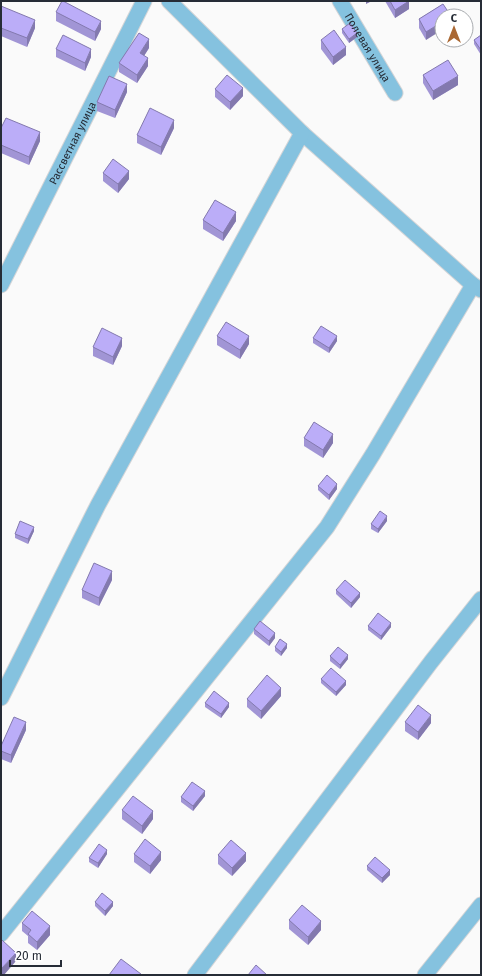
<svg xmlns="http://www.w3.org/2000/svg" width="482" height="976" font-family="'Fira Sans',sans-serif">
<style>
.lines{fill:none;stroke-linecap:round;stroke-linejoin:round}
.street-casing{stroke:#d4d5d7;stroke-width:17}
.street{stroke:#85c2df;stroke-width:15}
.wall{fill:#a195d5}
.shaded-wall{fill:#8379ae}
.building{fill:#bbadf8;stroke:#8379ae}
.labels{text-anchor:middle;stroke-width:3;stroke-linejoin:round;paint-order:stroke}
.street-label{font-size:11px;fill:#262c36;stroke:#fff}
</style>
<rect width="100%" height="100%" fill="#fafafa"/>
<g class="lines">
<g class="street-casing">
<g id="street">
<path d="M169,1L302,133L473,285L481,290"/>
<path id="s1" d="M340,1L395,93"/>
<path id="s2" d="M1,285L144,1"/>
<path d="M1,698L98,505L302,133"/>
<path d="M1,934L327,527L373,454L473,285"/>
<path d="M195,975L431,662L481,599"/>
<path d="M425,975L481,905"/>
</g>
</g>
<use href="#street" class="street"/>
</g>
<g class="wall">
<path d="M385,1H409V9L395,18Z"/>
<path d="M443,4L426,40L419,28V19Z"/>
<path d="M1,6L35,28L27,47L1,36Z"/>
<path d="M56,12L101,29L95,41L56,21Z"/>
<path d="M342,29L357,37L349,43L342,33Z"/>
<path d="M481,35V55L474,44V40Z"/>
<path d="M321,40L346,55L333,65L321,49Z"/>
<path d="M149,48L144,56L148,66L137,83L119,72V63Z"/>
<path d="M56,49L91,57L85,71L56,57Z"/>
<path d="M423,75L458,85L433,100L423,83Z"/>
<path d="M215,89L243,96L230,110L215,97Z"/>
<path d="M127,92L115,118L97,111V102Z"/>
<path d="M1,128L40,141L29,165L1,153Z"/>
<path d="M174,128L161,155L137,143V135Z"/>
<path d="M103,173L129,179L118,193L103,181Z"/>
<path d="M203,220L236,221L223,241L203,229Z"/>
<path d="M217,336L249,344L240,359L217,345Z"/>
<path d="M313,338L337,341L329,353L313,343Z"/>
<path d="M122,346L113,365L93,356V347Z"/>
<path d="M304,438L333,443L323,458L304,446Z"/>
<path d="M318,486L337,489L329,500L318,490Z"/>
<path d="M387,521L378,533L371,529V524Z"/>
<path d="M34,531L28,544L15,538V534Z"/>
<path d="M112,580L99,606L82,598V590Z"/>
<path d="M336,590L360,597L351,608L336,594Z"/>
<path d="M368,626L391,627L381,640L368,630Z"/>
<path d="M254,629L275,638L269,646L254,634Z"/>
<path d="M275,647L287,648L281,656L275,651Z"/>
<path d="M330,656L348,659L340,669L330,661Z"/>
<path d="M321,679L346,685L336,696L321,683Z"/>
<path d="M281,696L261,719L247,707V699Z"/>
<path d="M205,703L229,707L221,718L205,707Z"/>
<path d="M405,722L431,723L418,740L405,731Z"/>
<path d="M26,730L11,763L1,759V746Z"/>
<path d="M205,796L193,811L181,802V797Z"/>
<path d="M122,810L153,819L142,834L122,819Z"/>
<path d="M107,854L98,868L89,862V858Z"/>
<path d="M134,854L161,860L150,874L134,862Z"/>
<path d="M218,855L246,861L232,876L218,864Z"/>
<path d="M367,866L390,875L382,883L367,870Z"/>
<path d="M95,902L113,906L105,916L95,906Z"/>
<path d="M289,920L321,930L308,945L289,929Z"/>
<path d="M22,923L50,935L37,950L28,943V936L22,931Z"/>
</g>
<g class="shaded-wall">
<path d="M366,1H372L366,4Z"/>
<path d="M409,1V9L395,18V10Z"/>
<path d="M35,20V28L27,47V38Z"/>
<path d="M101,21V29L95,41V32Z"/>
<path d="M442,22V30L426,40V32Z"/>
<path d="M357,33V37L349,43V39Z"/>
<path d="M149,39V48L140,62V53Z"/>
<path d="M346,47V55L333,65V57Z"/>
<path d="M91,49V57L85,71V63Z"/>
<path d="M148,58V66L137,83V75Z"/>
<path d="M458,76V85L433,100V91Z"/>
<path d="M127,84V92L115,118V110Z"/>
<path d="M243,88V96L230,110V102Z"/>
<path d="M174,120V128L161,155V147Z"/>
<path d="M40,132V141L29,165V157Z"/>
<path d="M129,171V179L118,193V184Z"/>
<path d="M236,212V221L223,241V233Z"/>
<path d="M249,336V344L240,359V350Z"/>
<path d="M337,336V341L329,353V348Z"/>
<path d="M122,338V346L113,365V357Z"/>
<path d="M333,434V443L323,458V450Z"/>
<path d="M337,484V489L329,500V495Z"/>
<path d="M387,516V521L378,533V529Z"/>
<path d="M34,527V531L28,544V539Z"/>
<path d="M112,571V580L99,606V598Z"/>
<path d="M360,593V597L351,608V603Z"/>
<path d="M391,623V627L381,640V636Z"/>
<path d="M275,633V638L269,646V641Z"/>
<path d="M287,644V648L281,656V652Z"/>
<path d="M348,655V659L340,669V665Z"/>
<path d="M346,681V685L336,696V692Z"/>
<path d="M281,688V696L261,719V711Z"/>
<path d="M229,703V707L221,718V714Z"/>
<path d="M431,715V723L418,740V732Z"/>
<path d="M26,722V730L11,763V755Z"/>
<path d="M205,791V796L193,811V806Z"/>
<path d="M153,811V819L142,834V826Z"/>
<path d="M107,850V854L98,868V863Z"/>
<path d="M161,852V860L150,874V866Z"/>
<path d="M246,853V861L232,876V868Z"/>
<path d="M390,870V875L382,883V878Z"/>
<path d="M113,902V906L105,916V911Z"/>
<path d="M321,921V930L308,945V937Z"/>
<path d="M50,926V935L37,950V942Z"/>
<path d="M16,953V961L4,975H1V969Z"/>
</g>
<g class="building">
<path d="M62,1H63L101,21L95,32L56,12Z"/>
<path d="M390,1H409L395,10Z"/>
<path d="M443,4L451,16H442V22L426,32L419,19Z"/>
<path d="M1,6L35,20L27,38L1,28Z"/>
<path d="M350,23L357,33L349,39L342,29Z"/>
<path d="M334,30L346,47L333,57L321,40Z"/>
<path d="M139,33L149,39L140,53L148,58L137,75L119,63Z"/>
<path d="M63,35L91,49L85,63L56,49Z"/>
<path d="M481,35V50L474,40Z"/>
<path d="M448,60L458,76L433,91L423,75Z"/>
<path d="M227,75L243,88L230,102L215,89Z"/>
<path d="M109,76L127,84L115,110L97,102Z"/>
<path d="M150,108L174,120L161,147L137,135Z"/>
<path d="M6,118L40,132L29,157L1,145V128Z"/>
<path d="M113,159L129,171L118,184L103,173Z"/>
<path d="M215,200L236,212L223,233L203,220Z"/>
<path d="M226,322L249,336L240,350L217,336Z"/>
<path d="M321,326L337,336L329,348L313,338Z"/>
<path d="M102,328L122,338L113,357L93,347Z"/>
<path d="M314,422L333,434L323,450L304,438Z"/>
<path d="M327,475L337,484L329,495L318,486Z"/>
<path d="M380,511L387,516L378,529L371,524Z"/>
<path d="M20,521L34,527L28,539L15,534Z"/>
<path d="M94,563L112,571L99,598L82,590Z"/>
<path d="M345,580L360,593L351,603L336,590Z"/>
<path d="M378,613L391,623L381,636L368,626Z"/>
<path d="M260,621L275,633L269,641L254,629Z"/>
<path d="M280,639L287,644L281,652L275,647Z"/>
<path d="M338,647L348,655L340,665L330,656Z"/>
<path d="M331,668L346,681L336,692L321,679Z"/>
<path d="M267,675L281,688L261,711L247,699Z"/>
<path d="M214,691L229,703L221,714L205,703Z"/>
<path d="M418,705L431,715L418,732L405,722Z"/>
<path d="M14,717L26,722L11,755L1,751V746Z"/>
<path d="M192,782L205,791L193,806L181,797Z"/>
<path d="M133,796L153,811L142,826L122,810Z"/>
<path d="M145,839L161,852L150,866L134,854Z"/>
<path d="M231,840L246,853L232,868L218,855Z"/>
<path d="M99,844L107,850L98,863L89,858Z"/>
<path d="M375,857L390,870L382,878L367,866Z"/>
<path d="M102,893L113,902L105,911L95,902Z"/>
<path d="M302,905L321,921L308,937L289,920Z"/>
<path d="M32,911L50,926L37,942L28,934L31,930L22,923Z"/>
<path d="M2,940L16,953L1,969V941Z"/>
<path d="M121,959L141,974L140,975H109Z"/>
<path d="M256,965L267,975H248Z"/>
</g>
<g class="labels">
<g class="street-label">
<text dy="4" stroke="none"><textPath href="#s1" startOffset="54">Полевая улица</textPath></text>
<text dy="4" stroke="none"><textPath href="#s2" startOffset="159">Рассветная улица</textPath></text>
</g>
</g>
<rect width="482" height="976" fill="none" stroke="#262c36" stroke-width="4"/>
<g transform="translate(454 28)"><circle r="19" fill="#ffffff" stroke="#a8abaf"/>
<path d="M0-3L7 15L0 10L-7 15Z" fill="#aa6833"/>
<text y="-6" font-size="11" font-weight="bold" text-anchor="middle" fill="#262c36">С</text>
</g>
<path d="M10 960v6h51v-6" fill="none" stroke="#262c36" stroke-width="2"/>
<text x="16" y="960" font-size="12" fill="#262c36" stroke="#ffffff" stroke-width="3" paint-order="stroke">20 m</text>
</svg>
